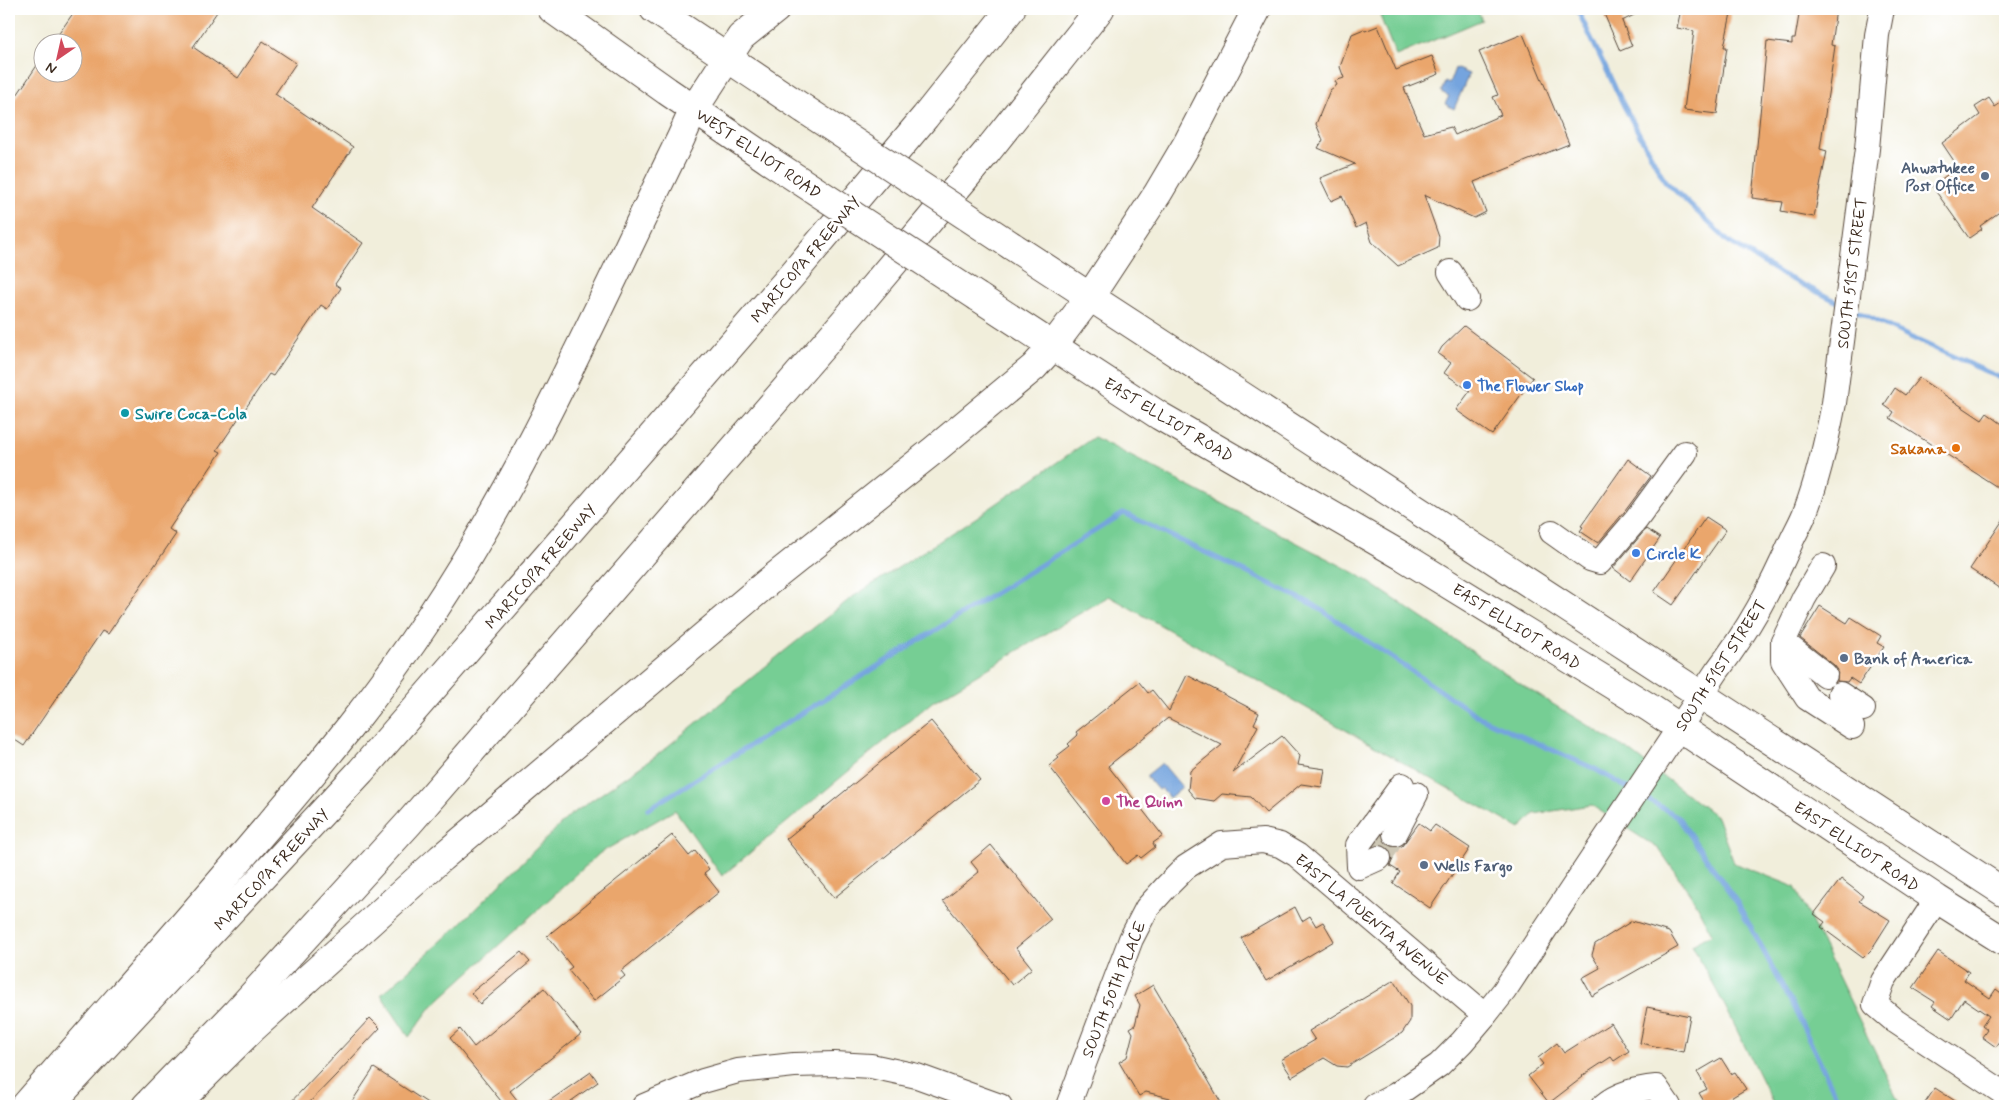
<svg xmlns="http://www.w3.org/2000/svg" width="2014" height="1115" font-family="Mynerve,sans-serif">
<style>
.green{fill:#76ce94;stroke:#587c59}
.water{fill:#75a4de;stroke:#58677e}
.lines{fill:none;stroke-linecap:round;stroke-linejoin:round}
.stream{stroke:#75a4de;stroke-width:5}
.building{fill:#eaa66c}
.minor-tunnel{stroke:#cdc7b5;stroke-width:24;stroke-dasharray:24 12;stroke-linecap:butt}
.minor-casing{stroke:#56473a;stroke-width:26}
.major-casing{stroke:#56473a;stroke-width:30}
.highway-casing{stroke:#56473a;stroke-width:30}
.minor{stroke:#fff;stroke-width:24}
.major{stroke:#fff;stroke-width:28}
.highway{stroke:#fff;stroke-width:28}
.major-bridge-casing{stroke:#56473a;stroke-width:30;stroke-linecap:butt}
.major-bridge{stroke:#fff;stroke-width:28}
.service-dot{fill:#5c6f8a;stroke:#fff;stroke-width:2}
.shop-dot{fill:#3f7fe0;stroke:#fff;stroke-width:2}
.culture-dot{fill:#0f9aa8;stroke:#fff;stroke-width:2}
.food-dot{fill:#e8710a;stroke:#fff;stroke-width:2}
.hotel-dot{fill:#d1479c;stroke:#fff;stroke-width:2}
.labels{text-anchor:middle;stroke-width:5;stroke-linejoin:round;paint-order:stroke}
.street-label{font-size:16px;fill:#3b2a1e;stroke:#fff}
.service-label{font-size:16px;font-weight:bold;fill:#4e5e75;stroke:#fff;text-anchor:start}
.shop-label{font-size:16px;font-weight:bold;fill:#366cbe;stroke:#fff;text-anchor:start}
.culture-label{font-size:16px;font-weight:bold;fill:#0d838f;stroke:#fff;text-anchor:start}
.food-label{font-size:16px;font-weight:bold;fill:#c56008;stroke:#fff;text-anchor:end}
.hotel-label{font-size:16px;font-weight:bold;fill:#b23c85;stroke:#fff;text-anchor:start}
</style>
<rect width="100%" height="100%" fill="#fff"/>
<filter id="ink" filterUnits="userSpaceOnUse"><feTurbulence type="fractalNoise" baseFrequency=".02" numOctaves="2"/><feDisplacementMap in="SourceGraphic" scale="10" xChannelSelector="R" yChannelSelector="G"/><feConvolveMatrix kernelMatrix="1 2 1 2 8 2 1 2 1" color-interpolation-filters="sRGB"/></filter>
<filter id="wash" filterUnits="userSpaceOnUse"><feTurbulence type="fractalNoise" baseFrequency=".0096" numOctaves="4" result="noise"/><feDisplacementMap in="SourceGraphic" scale="20" xChannelSelector="R" yChannelSelector="G"/><feGaussianBlur stdDeviation="1.12" result="paint"/><feColorMatrix in="noise" values="0 0 0 0 0 0 0 0 0 0 0 0 0 0 0 0 0 1.4 0 .05"/><feComposite in="paint" operator="in"/></filter>
<g filter="url(#wash)">
<rect width="100%" height="100%" fill="#f1eedb"/>
<g class="green">
<path d="M1398,9H1477L1482,20L1396,56L1380,16Z"/>
<path d="M1094,437L1357,574L1525,687L1631,752L1717,817L1734,863L1795,887L1901,1106H1774L1726,1008L1692,945L1712,934L1691,895L1659,849L1591,805L1534,814L1520,829L1109,596L932,702L722,876L675,810L600,853L432,1006L409,1037L381,995L458,926L569,816L656,756L782,653L851,598L977,517Z"/>
</g>
<g class="water">
<path d="M1455,68L1469,74L1454,109L1445,104L1449,96L1441,92L1445,82L1449,84Z"/>
<path d="M1162,763L1182,787L1169,798L1161,788L1158,790L1146,776Z"/>
</g>
<g class="lines">
<g class="stream">
<path d="M1577,9L1624,106L1665,181L1728,241L1781,274L1842,304"/>
<path d="M1854,310L1910,337L2005,380"/>
<path d="M1641,796L1677,816L1738,904L1791,1002L1841,1106"/>
<path d="M648,809L1124,513L1314,605L1481,718L1595,769L1631,790"/>
</g>
</g>
<g id="blocks">
<g class="building">
<path d="M76,9H219L193,47L238,78L263,41L296,63L275,94L353,147L312,208L363,243L335,284L341,288L327,309L321,305L273,376L269,374L217,450L221,452L169,529L176,534L108,634L102,631L24,746L9,736V107L42,58V72H72V42H53Z"/>
<path d="M1602,9H1646L1622,21L1632,46L1620,51Z"/>
<path d="M1681,9H1725L1724,12L1731,13L1724,47H1727L1717,114L1684,110L1694,31L1677,28Z"/>
<path d="M1800,9H1836L1831,45L1835,46L1820,149L1827,151L1814,217L1781,211L1783,202L1752,198L1767,41L1792,44V39H1795Z"/>
<path d="M1378,26L1396,70L1432,56L1439,74L1404,88L1424,134L1451,127L1455,135L1501,115L1493,97L1498,95L1479,52L1523,34L1569,144L1474,182L1486,212L1474,218L1424,195L1439,237L1438,248L1398,266L1372,242L1366,223L1356,228L1342,196L1331,201L1320,178L1355,164L1318,148L1323,140L1316,124L1330,90L1337,85L1335,81L1344,78L1340,67L1352,34L1364,29L1365,31Z"/>
<path d="M1989,98L1995,107L2005,100V208L1980,226L1982,229L1969,238L1932,186L1958,167L1942,143L1980,115L1975,107Z"/>
<path d="M1464,326L1533,378L1492,435L1456,410L1470,391L1444,373L1451,363L1438,354L1442,347Z"/>
<path d="M1919,378L1982,420L1987,413L2005,426V492L1890,418L1894,412L1884,405L1895,388L1905,395Z"/>
<path d="M1628,459L1651,476L1625,511L1598,543L1580,531L1583,527L1581,526Z"/>
<path d="M1706,517L1726,530L1673,605L1654,592Z"/>
<path d="M2005,517V592L1970,569Z"/>
<path d="M1646,529L1660,538L1630,581L1613,568Z"/>
<path d="M1820,606L1847,623L1851,617L1881,636L1877,643L1884,647L1859,684L1850,678L1847,682L1837,681L1838,670L1834,665L1800,638Z"/>
<path d="M1187,675L1259,713L1254,724L1258,726L1233,773L1282,736L1300,756L1298,765L1325,769L1322,787L1301,784L1266,813L1251,797L1222,794L1214,801L1195,798L1188,790L1190,771L1222,745L1168,718L1108,766L1163,836L1153,843L1155,847L1141,858L1138,855L1126,864L1049,766L1059,758L1057,756L1070,746L1068,744L1078,735L1076,732L1139,682L1148,693L1152,690L1169,711Z"/>
<path d="M931,721L980,780L834,898L786,839Z"/>
<path d="M1419,823L1430,831L1435,825L1470,848L1430,908L1393,883L1400,872L1390,866L1393,859L1391,852L1387,847L1381,844L1375,845L1382,836L1384,842L1389,846L1395,848L1402,846Z"/>
<path d="M672,835L689,856L695,851L709,869L704,873L719,892L621,971L625,976L594,1001L568,970L572,967L547,936Z"/>
<path d="M991,845L1051,919L1016,948L1032,968L1012,985L943,901L979,872L971,862Z"/>
<path d="M1841,879L1863,896L1859,901L1890,920L1871,950L1863,958L1821,927L1825,922L1814,914Z"/>
<path d="M1295,907L1302,921L1310,916L1316,926L1323,922L1334,941L1266,981L1241,938Z"/>
<path d="M1632,921L1669,932L1678,947L1592,996L1582,978L1600,968L1592,955L1595,944Z"/>
<path d="M1938,951L1969,972L1964,980L1990,998L1996,989L2005,996V1034L1996,1047L1982,1037L1987,1030L1982,1026L1989,1016L1964,999L1951,1019L1932,1006L1935,1002L1913,988Z"/>
<path d="M521,952L530,962L480,1004L471,993Z"/>
<path d="M1394,980L1410,1006V1021L1402,1033L1347,1067L1337,1066L1324,1058L1292,1077L1281,1060L1315,1040L1309,1031Z"/>
<path d="M1153,985L1183,1036L1223,1106H1199L1179,1100L1174,1103L1170,1098L1146,1092L1139,1096L1119,1062L1127,1057L1133,1033L1130,1028L1135,1025L1140,1005L1135,996Z"/>
<path d="M544,988L581,1034L510,1091L522,1106H505L450,1038L460,1029L474,1047Z"/>
<path d="M1647,1007L1690,1016L1683,1052L1640,1043Z"/>
<path d="M370,1018L380,1028L336,1075L306,1106H287Z"/>
<path d="M1611,1023L1629,1051L1614,1061L1611,1057L1582,1076L1583,1077L1549,1103L1528,1076L1543,1064L1538,1058L1557,1043L1564,1053Z"/>
<path d="M1721,1058L1731,1074L1735,1072L1746,1089L1717,1106H1707L1699,1093L1707,1089L1697,1072Z"/>
<path d="M374,1068L432,1106H349Z"/>
<path d="M591,1072L598,1082L564,1106H542Z"/>
<path d="M1935,1088L1963,1106H1923Z"/>
</g>
</g>
</g>
<g filter="url(#ink)">
<use href="#blocks" fill-opacity="0" stroke="#56473a" stroke-width="1"/>
<g class="lines">
<path class="minor-tunnel" d="M1379,858L1395,834"/>
<g class="minor-casing">
<g id="minor">
<path d="M1450,272L1467,299"/>
<path d="M1552,532L1590,559L1600,562L1636,520L1685,453"/>
<path d="M1823,566L1804,598L1783,642V661L1807,698L1852,727"/>
<path d="M1783,642L1825,675"/>
<path d="M1840,694L1863,709"/>
<path d="M1395,834L1416,794"/>
<path d="M1379,858L1359,867L1358,845L1402,785"/>
<path d="M1937,899L1883,981L1875,1004L1895,1021L2005,1094"/>
<path d="M644,1106L703,1081L738,1071L794,1065L835,1064L871,1066L917,1076L1000,1106"/>
<path d="M1068,1106L1131,939L1147,908L1166,887L1186,867L1222,844L1263,841L1280,845L1297,855L1485,1015"/>
<path d="M1375,1106L1396,1095L1439,1065L1462,1042L1485,1015L1504,991L1717,671C1749,629 1770,590 1791,542C1796,531 1802,521 1806,510C1819,476 1827,439 1834,403L1867,149L1877,35L1882,9"/>
<path d="M1603,1106C1618,1093 1637,1089 1656,1087L1669,1106"/>
</g>
</g>
<g class="major-casing">
<g id="major">
<path d="M552,9L667,91L770,161"/>
<path d="M654,9L804,109"/>
<path d="M1012,246L2005,893"/>
<path d="M978,297L1160,416L1404,557L1650,708L1937,899L2005,942"/>
</g>
</g>
<g class="highway-casing">
<g id="highway">
<path d="M25,1106C102,1017 181,929 257,839C319,767 379,694 431,615C530,466 601,300 680,140L694,109L741,37L776,9"/>
<path d="M49,1106L361,771L792,275L925,117L1011,9"/>
<path d="M146,1106L236,1013L409,823L849,316L986,153L1100,9"/>
<path d="M174,1106L252,1029L441,858L768,582L934,450L1034,367L1052,347L1089,298L1158,193L1187,144L1257,9"/>
</g>
</g>
<use href="#minor" class="minor"/>
<use href="#major" class="major"/>
<use href="#highway" class="highway"/>
<g class="major-bridge-casing">
<g id="major-bridge">
<path d="M804,109L1012,246"/>
<path d="M770,161L978,297"/>
</g>
</g>
<use href="#major-bridge" class="major-bridge"/>
</g>
</g>
<g class="service-dot">
<circle cx="1985" cy="176" r="5"/>
<circle cx="1844" cy="658" r="5"/>
<circle cx="1424" cy="865" r="5"/>
</g>
<g class="shop-dot">
<circle cx="1467" cy="385" r="5"/>
<circle cx="1636" cy="553" r="5"/>
</g>
<circle class="culture-dot" cx="125" cy="413" r="5"/>
<circle class="food-dot" cx="1956" cy="448" r="5"/>
<circle class="hotel-dot" cx="1106" cy="801" r="5"/>
<g class="labels">
<g class="street-label">
<text transform="translate(759 153) rotate(34)" y="6">WEST ELLIOT ROAD</text>
<text transform="translate(805 259) rotate(-50)" y="6">MARICOPA FREEWAY</text>
<text transform="translate(1851 273) rotate(-83)" y="6">SOUTH 51ST STREET</text>
<text transform="translate(1169 419) rotate(31)" y="6">EAST ELLIOT ROAD</text>
<text transform="translate(540 566) rotate(-49)" y="6">MARICOPA FREEWAY</text>
<text transform="translate(1517 626) rotate(32)" y="6">EAST ELLIOT ROAD</text>
<text transform="translate(1720 665) rotate(-57)" y="6">SOUTH 51ST STREET</text>
<text transform="translate(1857 846) rotate(34)" y="6">EAST ELLIOT ROAD</text>
<text transform="translate(271 869) rotate(-47)" y="6">MARICOPA FREEWAY</text>
<text transform="translate(1372 919) rotate(40)" y="6">EAST LA PUENTA AVENUE</text>
<text transform="translate(1113 989) rotate(-68)" y="6">SOUTH 50TH PLACE</text>
</g>
<g class="service-label">
<text x="1975" y="173" text-anchor="end">Ahwatukee<tspan x="1975" dy="18">Post Office</tspan></text>
<text x="1854" y="664">Bank of America</text>
<text x="1434" y="871">Wells Fargo</text>
</g>
<g class="shop-label">
<text x="1477" y="391">The Flower Shop</text>
<text x="1646" y="559">Circle K</text>
</g>
<g class="culture-label">
<text x="135" y="419">Swire Coca-Cola</text>
</g>
<g class="food-label">
<text x="1946" y="454">Sakana</text>
</g>
<g class="hotel-label">
<text x="1116" y="807">The Quinn</text>
</g>
</g>
<rect width="2014" height="1115" fill="none" stroke="#fff" stroke-width="30"/>
<g transform="translate(58 58) rotate(214)"><circle r="24" fill="#ffffff" stroke="#b1aaa5"/>
<path d="M0-4L9 19L0 12L-9 19Z" fill="#d1495b"/>
<text y="-8" font-size="14" font-weight="bold" text-anchor="middle" fill="#3b2a1e">N</text>
</g>
</svg>
